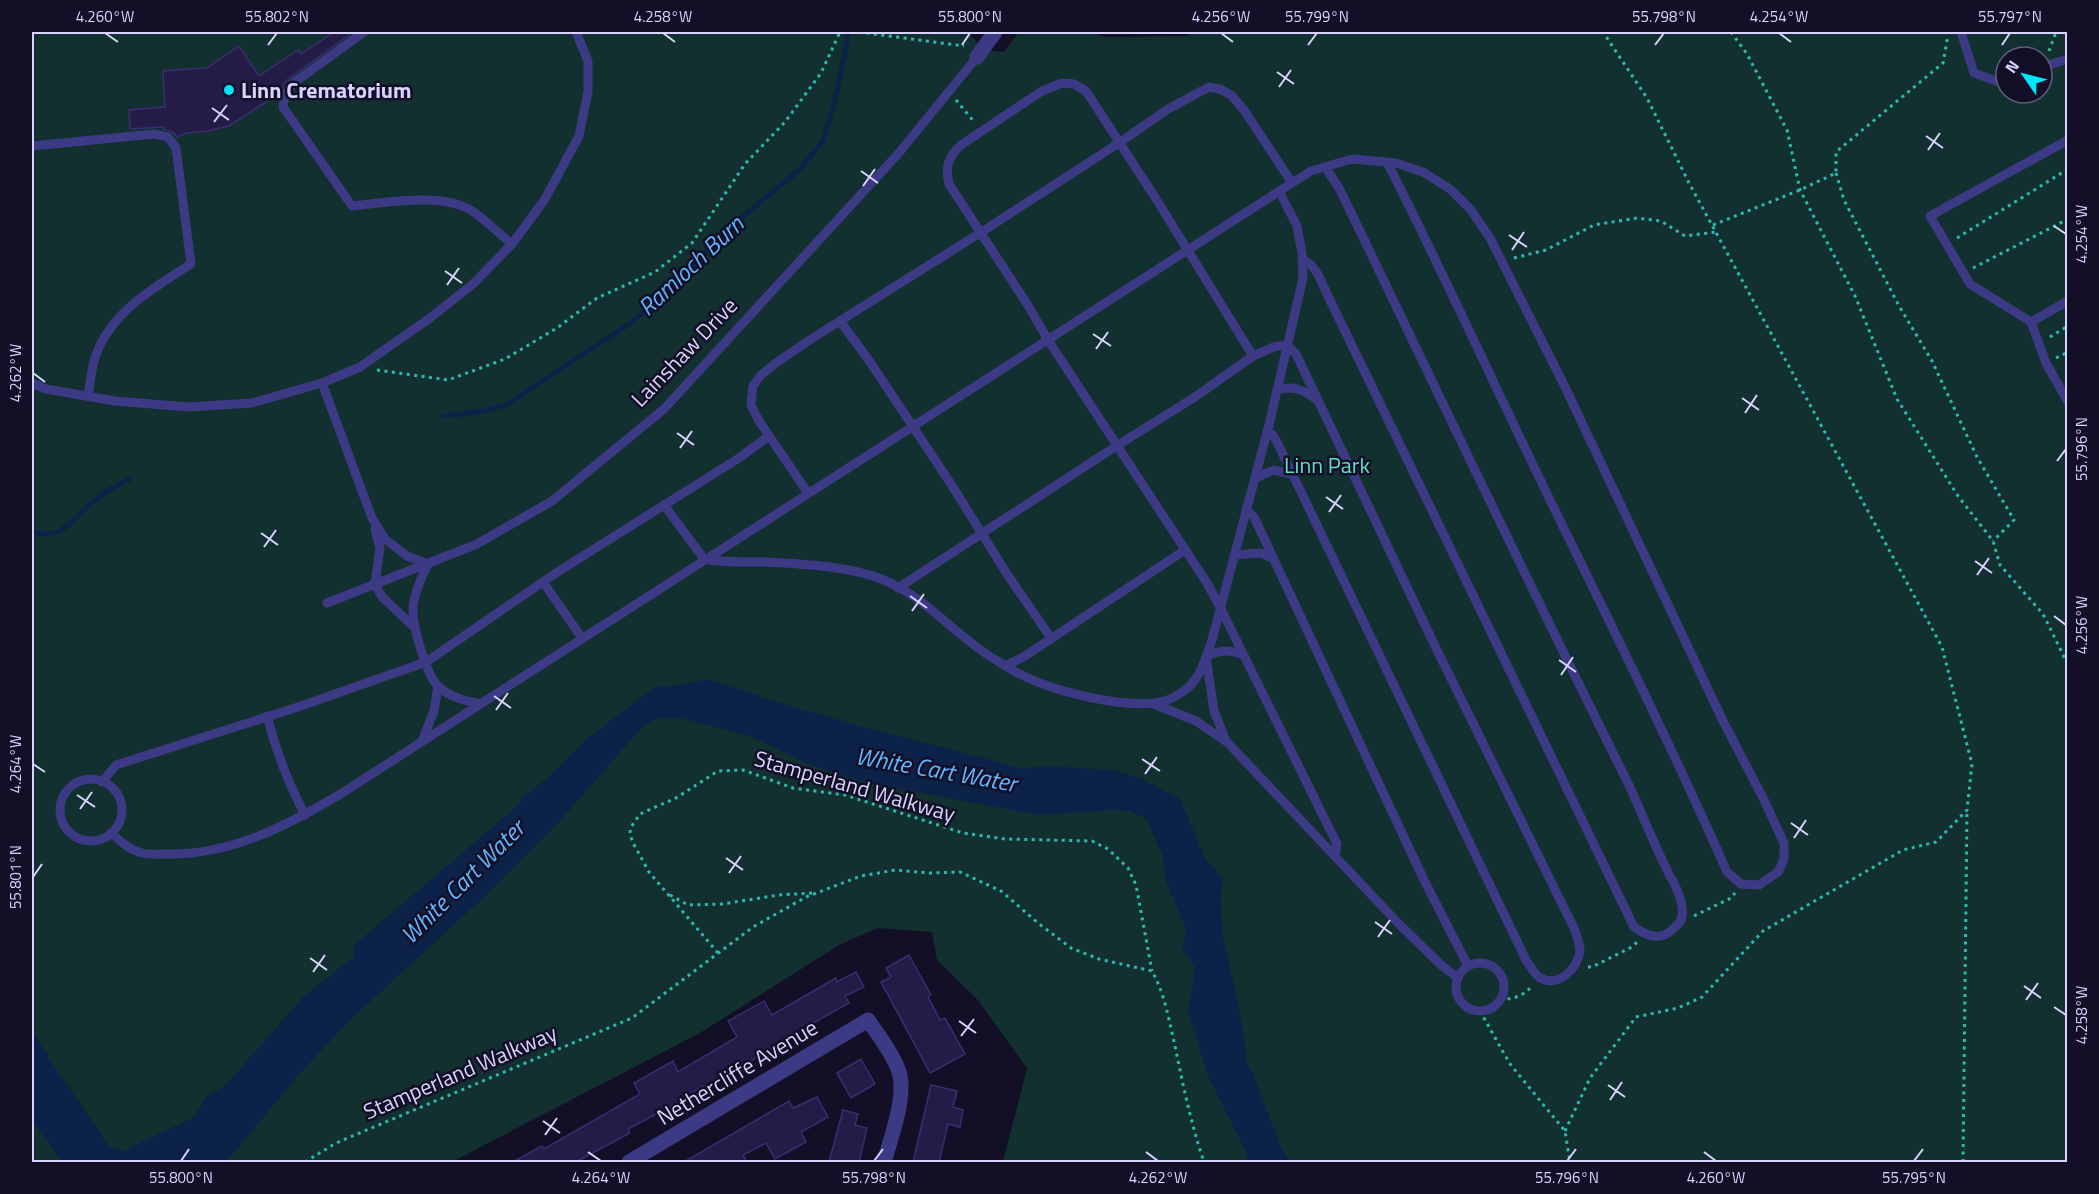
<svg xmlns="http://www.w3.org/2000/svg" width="2099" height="1194" font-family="'Titillium Web',sans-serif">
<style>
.green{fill:#12302f;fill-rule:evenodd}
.water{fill:#0c2248}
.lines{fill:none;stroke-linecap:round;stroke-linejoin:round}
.stream{stroke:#0c2248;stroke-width:5}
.building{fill:#241b47;stroke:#3b2d73;stroke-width:1.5}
.path{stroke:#2fb8b0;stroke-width:3;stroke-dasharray:3 4.5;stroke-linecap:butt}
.lane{stroke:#3d3a85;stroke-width:9}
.street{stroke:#3d3a85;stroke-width:15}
.ticks{fill:none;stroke:#d9d4ff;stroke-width:2}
.poi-dot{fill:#00e5ff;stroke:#130f26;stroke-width:2}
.labels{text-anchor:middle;stroke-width:5;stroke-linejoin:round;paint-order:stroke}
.poi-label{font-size:22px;font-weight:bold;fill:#d9d4ff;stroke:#130f26;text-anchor:start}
.street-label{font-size:22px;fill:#d9d4ff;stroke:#130f26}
.park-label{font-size:22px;fill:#5fe0c0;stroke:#130f26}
.water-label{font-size:24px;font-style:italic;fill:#62b6ff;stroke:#130f26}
.neatline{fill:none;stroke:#d9d4ff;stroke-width:2}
.ticks-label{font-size:15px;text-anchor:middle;fill:#d9d4ff}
</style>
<rect width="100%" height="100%" fill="#130f26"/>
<path class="green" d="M32,32H952L970,35L985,50L1004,52L1019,32H1090L1105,37L1188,36L1189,32H2067V1162H1003L1027,1068L977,999L937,960L932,932L878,928L841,944L700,1033L452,1162H32ZM2006,57H2042V93H2006Z"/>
<path class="water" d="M709,679C812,716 919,740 1024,769L1043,766L1114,770L1144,780L1180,799L1206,860L1223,878L1221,895L1222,933L1237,998L1246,1049L1245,1059L1253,1073L1279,1142L1289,1162H1249L1245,1150L1209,1078L1188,1013L1195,968L1182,948L1186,929L1166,881L1162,854L1146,818L1130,811L1113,810L1038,815L860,781L810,765L750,736L681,718H660L643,726L559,822L481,900L350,1020L301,1072L226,1162H62L32,1120V1030L52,1063L110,1147L123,1151L194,1117L206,1097L226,1085L303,997L354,957V945L513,810L525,795L548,778L584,741L655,687L681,685Z"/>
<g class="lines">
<g class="stream">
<path d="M443,416L479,412L508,404L631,323L695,265L723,233L799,170L823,141L836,96L849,32"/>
<path d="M32,531C62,543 73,517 94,501C105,491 117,485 130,479"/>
</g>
</g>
<g class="building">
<path d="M334,32H353L288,79L279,91L277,99L269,100L229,126L208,131L186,133L177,137L173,132L163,129V127L130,129L129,110L165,107L163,71L207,68L239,46L259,76L298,50L301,54Z"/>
<path d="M909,955L931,995L928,997L940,1020L945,1018L965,1054L930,1073L881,982L891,977L886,968Z"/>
<path d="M856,972L864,987L845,996L849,1003L785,1039V1040L754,1059L691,1093L692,1095L628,1129L630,1133L576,1162H513L542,1146L544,1149L640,1094L634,1083L673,1061L678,1072L737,1037L728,1021L764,1001L772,1015L836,978L837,982Z"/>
<path d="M861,1059L875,1084L851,1098L837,1073Z"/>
<path d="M931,1085L957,1091L953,1107L963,1110L960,1127L948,1124L939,1162H913Z"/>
<path d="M817,1097L828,1117L801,1132L806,1142L775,1159L766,1143L743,1155L747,1162H684L789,1101L793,1108Z"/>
<path d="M843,1110L858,1114L855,1125L867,1128L859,1162H829Z"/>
</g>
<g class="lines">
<g class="path">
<path d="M859,32L964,46"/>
<path d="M1731,32L1747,54L1787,130L1800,190L1855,296L1897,399L1958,496L1993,541L2000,565L2043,614L2068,665"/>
<path d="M2049,51L2056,32"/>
<path d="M956,100L975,123"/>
<path d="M1836,173L1844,200L1899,306L1932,361L1977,457L2014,520L1993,541"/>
<path d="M1713,225L1800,190L1836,173V152L1943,63L1948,35"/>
<path d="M1957,238L2068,169"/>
<path d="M1514,258L1546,250L1594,225L1637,218L1661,221L1685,236L1716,232"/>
<path d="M1973,268L2068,219"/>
<path d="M2050,337L2068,326"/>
<path d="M2056,358L2068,352"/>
<path d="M377,370L448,380L505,359L557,328L597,298L655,272L692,243L745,164L785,122L821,73L840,32"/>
<path d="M670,895L688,905L722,904L779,895L813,893"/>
<path d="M1694,916L1731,898L1735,893"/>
<path d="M718,953L649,872L632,841L630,832L631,827L640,814L676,798L718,771L743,770L793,788L845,795L963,833L1005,839L1092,841L1108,849L1128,868L1136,885L1152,971"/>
<path d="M1588,967H1592L1632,947L1637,942"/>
<path d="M1500,1000C1513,999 1524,996 1532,986"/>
<path d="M1480,1011L1510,1064L1565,1131L1570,1162"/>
<path d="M1565,1131L1590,1078L1636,1017L1678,1008L1702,997L1763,931L1903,850L1936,842L1967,810L1972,764L1942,647L1689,183L1647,98L1603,32"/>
<path d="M305,1162L336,1143L632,1018L753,927L806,897L861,876L895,870L929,873L960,872L1001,891L1038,923L1071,948L1099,959L1152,971C1165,994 1169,1021 1175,1046C1183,1085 1191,1124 1204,1162"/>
<path d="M1963,1162L1967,811"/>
</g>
<g class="lane">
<path d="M364,32L292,84L285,95L283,107L352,206C385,203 443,192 472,211C486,220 499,234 512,244"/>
<path d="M1961,32L1974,73L1996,81L2006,78"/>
<path d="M2042,67L2068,59"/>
<path d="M2068,140L1930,216L1970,284L2031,322L2068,301"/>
<path d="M32,146L154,134L168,137L176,148L191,264C155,287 111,312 96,355C91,368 90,384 88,397"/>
<path d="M1303,260C1316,265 1321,281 1327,294L1634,927C1647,936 1661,942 1674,928C1677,925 1681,922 1682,917C1684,903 1676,886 1669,874C1653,843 1641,810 1626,779C1535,597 1448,414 1360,231L1339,188L1325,167"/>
<path d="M840,321L870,362L951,484L1007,574L1051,638"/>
<path d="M2031,322L2046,363L2068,402"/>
<path d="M1253,356L1158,202L1086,91L1074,84L1062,83L1042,91L961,145C948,157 945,166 949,184L1029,307L1048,340L1207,583L1220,607L1337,844L1335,855"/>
<path d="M32,383L46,389L115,401L188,407L252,403L322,383L360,367L430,318L473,284L512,244L545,199L579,136L588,92V61L576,32"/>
<path d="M322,383L372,518L385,539L407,556L428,564C421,578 414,593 413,608C412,625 426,674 438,686C449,697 466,701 480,704"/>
<path d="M1277,390C1294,385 1303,390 1316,399"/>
<path d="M1255,478L1274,470L1291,474"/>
<path d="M808,493L759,421L751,405L753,386L760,376L776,363L808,341L980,233L1119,143L1168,109L1209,87L1220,89L1231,95L1244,110L1292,183"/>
<path d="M664,505L704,559C725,563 746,562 767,562C805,564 849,566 884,580C925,597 954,634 991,657C1001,663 1011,670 1022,675C1053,691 1130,711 1164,701C1170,700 1179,694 1184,691C1201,678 1205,659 1212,640L1269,425L1303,278L1302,253L1297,226L1279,191"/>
<path d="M1246,509L1254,517L1424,880L1468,966"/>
<path d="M375,529L380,548L375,584L382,597L414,627"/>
<path d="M1234,555L1260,553L1273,558"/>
<path d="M543,582L582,638"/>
<path d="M898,588L1118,445L1195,397L1253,356L1276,346H1288L1296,354L1435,646L1574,928C1576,934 1580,944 1580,951C1578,969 1557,989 1539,977C1534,974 1531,966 1527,962L1278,444L1273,435L1267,432"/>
<path d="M327,603L477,544L552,501L664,409L898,154L977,57"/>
<path d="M1005,666L1025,656L1185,550"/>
<path d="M1154,704L1196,721L1227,742L1398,923L1441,965L1458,978"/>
<path d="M267,716C276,751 288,783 305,815"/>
<path d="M422,741L434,711L438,686"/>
<path d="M1226,741L1214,711L1206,657C1220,650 1228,649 1243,655"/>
<circle cx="91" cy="810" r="31"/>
<path d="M102,782L116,765L298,707L426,662L556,573L739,458L769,436"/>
<path d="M111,833C121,842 130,850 142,853C150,855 161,854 170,854C233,854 286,826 339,795L1292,183L1311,171L1352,159L1396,163L1423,172L1450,189L1471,210L1490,238L1565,387L1723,721L1764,800L1784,843V859L1778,872L1759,885L1741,884L1727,872C1672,747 1611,625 1551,502C1496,389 1444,274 1387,162"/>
<circle cx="1480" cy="987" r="24"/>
</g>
<g class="street">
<path d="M977,57L995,32"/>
<path d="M629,1162L868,1020C878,1035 892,1052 898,1069C908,1094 891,1137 884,1162"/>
</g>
</g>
<path class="ticks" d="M105,33L118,42M663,33L675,42M1221,33L1233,42M1779,33L1791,42M268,45L277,33M962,45L970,33M1308,45L1317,33M1655,45L1664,33M2002,45L2010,33M1277,72L1294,84M1279,87L1291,70M212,108L229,120M214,122L227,105M1926,136L1943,148M1928,150L1940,133M861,171L878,183M863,186L875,169M2054,226L2066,234M1509,235L1527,247M1512,250L1524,232M445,271L462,283M447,285L459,268M1093,334L1111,346M1096,349L1108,332M33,373L45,382M1742,398L1759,410M1745,413L1757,395M677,433L694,445M680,448L692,431M2057,461L2066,449M1326,497L1343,509M1329,512L1341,495M261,533L278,545M264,547L276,530M1975,561L1992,573M1977,575L1989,558M910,596L927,608M912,611L924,594M2054,616L2066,625M1559,660L1576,672M1561,675L1573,657M494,696L511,708M496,710L508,693M1142,759L1160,771M33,764L45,772M1145,774L1157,757M77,795L95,807M80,809L92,792M1791,823L1808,835M1794,838L1806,820M726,858L743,870M729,873L741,856M33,877L42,864M1375,922L1392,934M1378,937L1390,920M310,958L327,970M313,972L325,955M2024,986L2041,998M2026,1000L2038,983M2054,1007L2066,1015M959,1021L976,1033M961,1036L974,1019M1608,1085L1625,1097M1610,1100L1622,1082M543,1121L560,1133M545,1135L557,1118M588,1152L601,1161M1146,1152L1158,1161M1704,1152L1716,1161M181,1161L189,1149M874,1161L883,1149M1567,1161L1576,1149M1914,1161L1923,1149"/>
<circle class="poi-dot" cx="229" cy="90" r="6"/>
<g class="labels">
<g class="poi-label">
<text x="241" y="98">Linn Crematorium</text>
</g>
<g class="street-label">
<text transform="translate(684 352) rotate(-46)" y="8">Lainshaw Drive</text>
<text transform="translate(855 786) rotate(16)" y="8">Stamperland Walkway</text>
<text transform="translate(460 1072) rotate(-23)" y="8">Stamperland Walkway</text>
<text transform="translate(737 1072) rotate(-31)" y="8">Nethercliffe Avenue</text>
</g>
<g class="park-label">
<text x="1327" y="473">Linn Park</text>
</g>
<g class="water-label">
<text transform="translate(691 266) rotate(-43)" y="8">Ramloch Burn</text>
<text transform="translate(936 770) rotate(10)" y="8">White Cart Water</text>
<text transform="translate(463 882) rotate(-45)" y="8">White Cart Water</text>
</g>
</g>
<rect width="2099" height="1194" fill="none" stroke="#130f26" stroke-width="66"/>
<g transform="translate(2024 75) rotate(305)"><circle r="28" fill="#130f26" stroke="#625e7d" stroke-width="1.5"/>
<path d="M0-4.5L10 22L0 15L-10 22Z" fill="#00e5ff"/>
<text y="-9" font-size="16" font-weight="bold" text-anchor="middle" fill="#d9d4ff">N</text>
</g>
<rect x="33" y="33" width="2033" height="1128" class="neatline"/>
<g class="ticks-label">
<text x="105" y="22">4.260°W</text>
<text x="277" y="22">55.802°N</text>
<text x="663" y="22">4.258°W</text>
<text x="970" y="22">55.800°N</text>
<text x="1221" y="22">4.256°W</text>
<text x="1317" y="22">55.799°N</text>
<text x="1664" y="22">55.798°N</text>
<text x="1779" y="22">4.254°W</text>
<text x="2010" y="22">55.797°N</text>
<text transform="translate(2082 234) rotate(-90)" y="5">4.254°W</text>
<text transform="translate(16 373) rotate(-90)" y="5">4.262°W</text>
<text transform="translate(2082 449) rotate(-90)" y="5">55.796°N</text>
<text transform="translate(2082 625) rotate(-90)" y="5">4.256°W</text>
<text transform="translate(16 764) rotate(-90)" y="5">4.264°W</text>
<text transform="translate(16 877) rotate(-90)" y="5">55.801°N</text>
<text transform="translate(2082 1015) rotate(-90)" y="5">4.258°W</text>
<text x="181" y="1183">55.800°N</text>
<text x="601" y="1183">4.264°W</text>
<text x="874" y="1183">55.798°N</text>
<text x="1158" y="1183">4.262°W</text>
<text x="1567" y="1183">55.796°N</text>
<text x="1716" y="1183">4.260°W</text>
<text x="1914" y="1183">55.795°N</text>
</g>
</svg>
